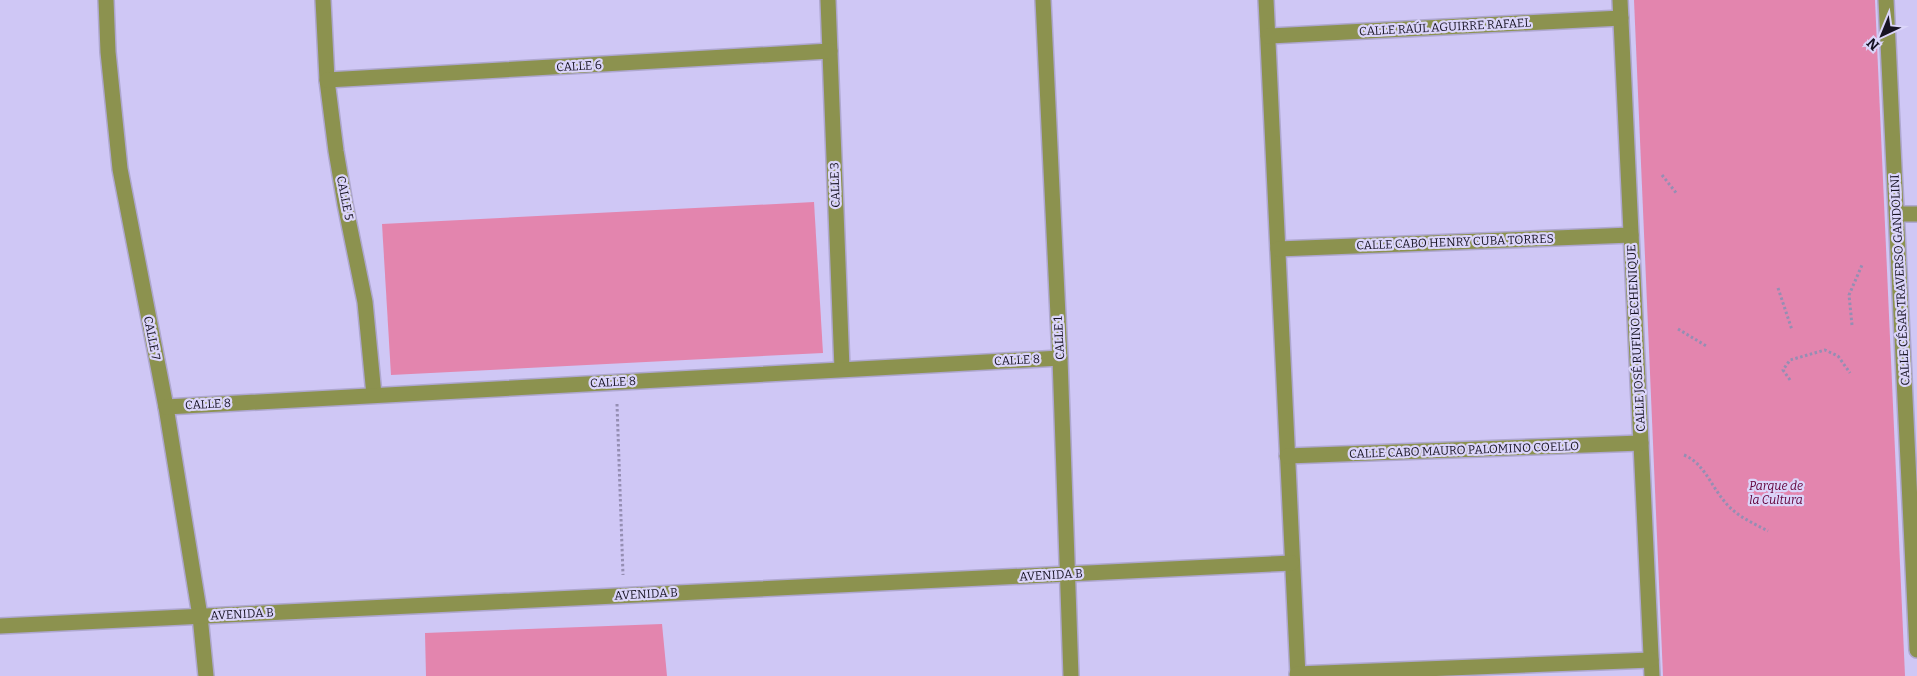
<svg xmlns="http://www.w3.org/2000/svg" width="1917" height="676" font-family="Bitter,serif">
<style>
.green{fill:#e385ae}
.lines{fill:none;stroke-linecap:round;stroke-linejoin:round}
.minor-casing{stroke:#aea7cf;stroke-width:18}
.path{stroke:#958eb3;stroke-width:3;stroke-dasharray:2.5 2.5;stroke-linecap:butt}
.minor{stroke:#8c924f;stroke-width:15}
.labels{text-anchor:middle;stroke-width:4.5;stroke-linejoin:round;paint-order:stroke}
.street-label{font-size:12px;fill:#171323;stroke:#dbd5fa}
.park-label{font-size:12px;font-style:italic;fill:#620039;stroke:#dbd5fa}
</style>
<rect width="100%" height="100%" fill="#cfc7f5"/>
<g class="green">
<path d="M1634,0H1875L1905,676H1663Z"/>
<path d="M814,202L823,353L391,375L382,224Z"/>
<path d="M662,624L667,676H426L425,633Z"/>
</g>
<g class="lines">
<g class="minor-casing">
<g id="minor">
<path d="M106,0L108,52L120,169L166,407L200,616L206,676"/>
<path d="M323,0L327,80L336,151L345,204L365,302L374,395"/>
<path d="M828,0L842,369"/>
<path d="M1043,0L1060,358L1071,676"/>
<path d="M1266,0L1298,676"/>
<path d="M1620,0L1652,676"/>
<path d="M1886,0L1917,650"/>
<path d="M1268,36L1621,18"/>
<path d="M327,80L830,51"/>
<path d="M1897,214H1917"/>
<path d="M1278,249L1631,235"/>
<path d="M166,407L1060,358"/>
<path d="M1287,456L1641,443"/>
<path d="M0,626L1292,563"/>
<path d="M1297,674L1651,660"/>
</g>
</g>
<g class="path">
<path d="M1662,175L1677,194"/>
<path d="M1778,288L1792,330"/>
<path d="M1852,325L1849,295L1862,265"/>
<path d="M1678,329L1708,347"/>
<path d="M1790,380L1783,370L1790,360L1825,350L1838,356L1850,373"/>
<path d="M617,404L623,575"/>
<path d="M1684,455C1704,463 1711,486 1725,502C1736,516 1753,523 1768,531"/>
</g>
<use href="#minor" class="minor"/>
</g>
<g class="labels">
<g class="street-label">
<text transform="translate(1445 27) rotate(-3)" y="4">CALLE RAÚL AGUIRRE RAFAEL</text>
<text transform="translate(579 66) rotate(-3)" y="4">CALLE 6</text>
<text transform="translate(835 185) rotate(-92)" y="4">CALLE 3</text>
<text transform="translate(345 198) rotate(79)" y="4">CALLE 5</text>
<text transform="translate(1455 242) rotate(-2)" y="4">CALLE CABO HENRY CUBA TORRES</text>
<text transform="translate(1900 280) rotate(-93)" y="4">CALLE CÉSAR TRAVERSO GANDOLINI</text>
<text transform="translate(152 338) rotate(79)" y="4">CALLE 7</text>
<text transform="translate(1059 338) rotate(-93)" y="4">CALLE 1</text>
<text transform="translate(1636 338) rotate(-93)" y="4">CALLE JOSÉ RUFINO ECHENIQUE</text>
<text transform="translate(1017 360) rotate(-3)" y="4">CALLE 8</text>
<text transform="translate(613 382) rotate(-3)" y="4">CALLE 8</text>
<text transform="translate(208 404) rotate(-3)" y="4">CALLE 8</text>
<text transform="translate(1464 450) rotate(-2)" y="4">CALLE CABO MAURO PALOMINO COELLO</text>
<text transform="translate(1051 575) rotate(-3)" y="4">AVENIDA B</text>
<text transform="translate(646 594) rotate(-3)" y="4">AVENIDA B</text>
<text transform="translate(242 614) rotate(-3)" y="4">AVENIDA B</text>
</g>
<g class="park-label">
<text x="1776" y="490">Parque de<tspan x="1776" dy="14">la Cultura</tspan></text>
</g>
</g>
<g transform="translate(1882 35) rotate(224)" stroke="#dbd5fa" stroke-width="4" paint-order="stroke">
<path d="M0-4L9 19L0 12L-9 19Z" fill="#171323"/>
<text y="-8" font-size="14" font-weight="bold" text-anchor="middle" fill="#171323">N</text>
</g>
</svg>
